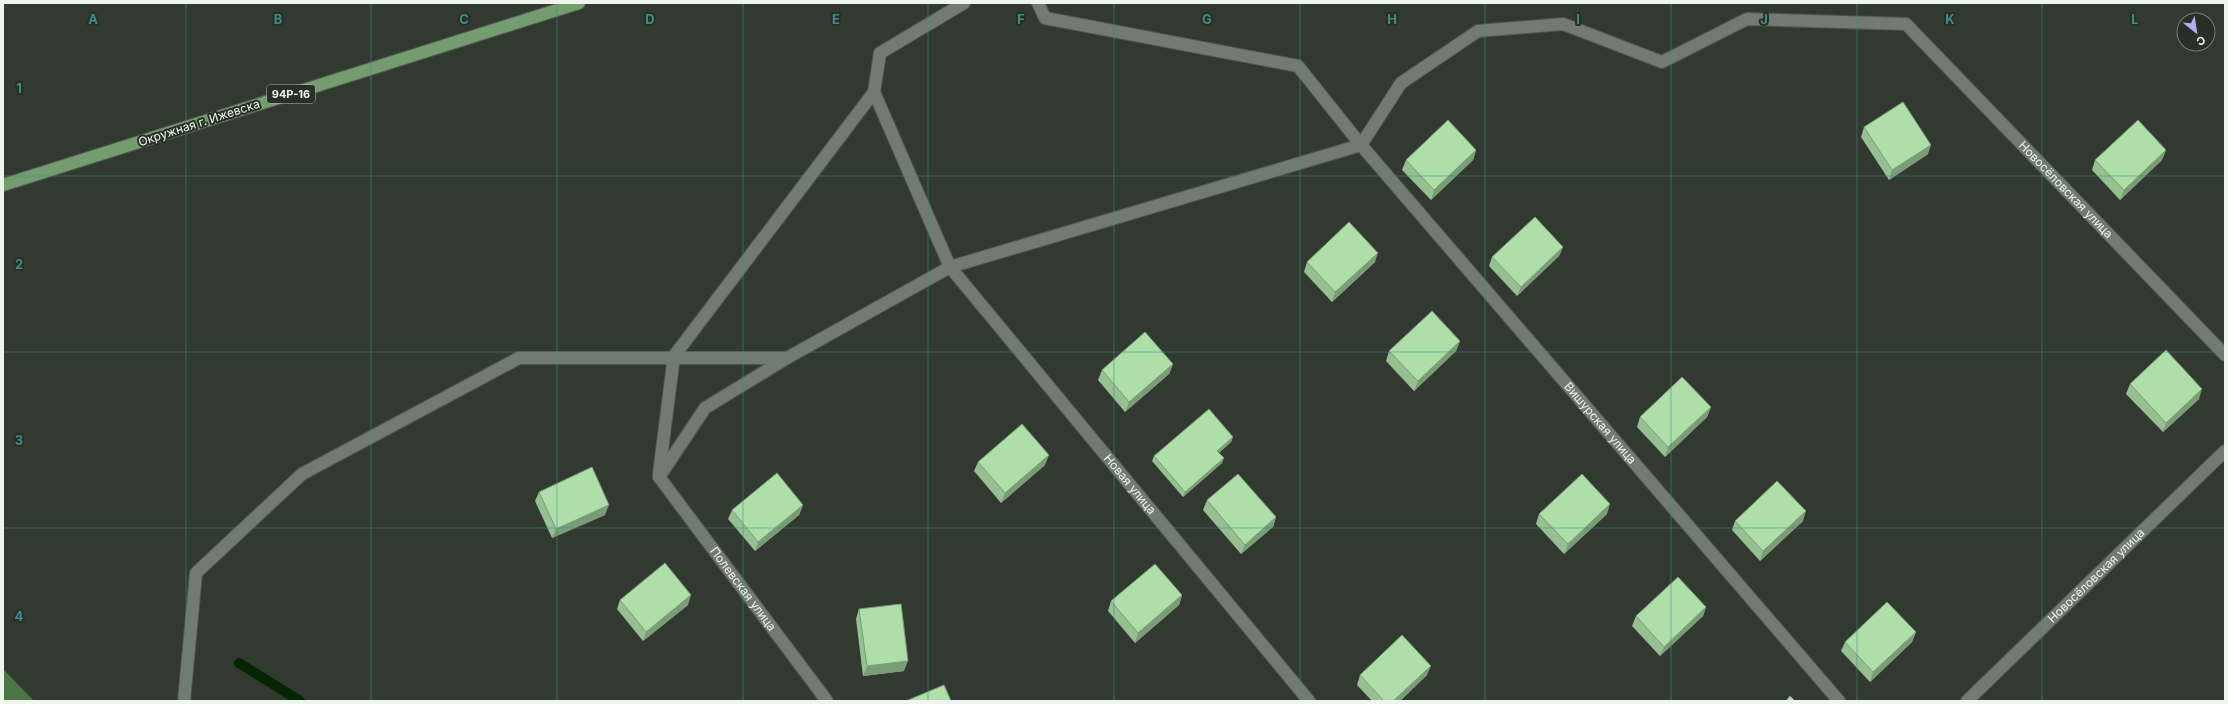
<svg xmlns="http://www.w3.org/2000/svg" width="2228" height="704" font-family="Inter,sans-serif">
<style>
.forest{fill:#4b7645}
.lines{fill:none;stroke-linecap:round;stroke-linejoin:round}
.stream{stroke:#042402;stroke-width:10}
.minor-casing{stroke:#515850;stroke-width:14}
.major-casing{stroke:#515850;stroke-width:14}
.minor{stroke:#727b71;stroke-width:12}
.major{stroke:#749d6f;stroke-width:12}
.wall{fill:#96c091}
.shaded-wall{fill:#7a9c76}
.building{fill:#afdfa9;stroke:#7a9c76}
.grid{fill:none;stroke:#3c8f88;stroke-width:1;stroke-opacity:0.55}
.labels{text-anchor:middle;stroke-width:4;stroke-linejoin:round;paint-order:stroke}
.shield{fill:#282f26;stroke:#b3b9b2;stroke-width:1}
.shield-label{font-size:11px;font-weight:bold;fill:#eff4ee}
.street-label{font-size:12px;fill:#eff4ee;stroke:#282f26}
.grid-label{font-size:13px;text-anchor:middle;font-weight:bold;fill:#3c8f88;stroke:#282f26;stroke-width:4;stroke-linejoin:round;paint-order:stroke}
</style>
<rect width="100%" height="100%" fill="#323930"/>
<path class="forest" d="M3,669L34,701H3Z"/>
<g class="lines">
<path class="stream" d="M239,663L300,701"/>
<g class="minor-casing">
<g id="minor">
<path id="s1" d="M964,3L880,53L874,92L950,267L1309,701"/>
<path id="s2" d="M1038,3L1045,18L1298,66L1361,145L1839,701"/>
<path d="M659,474L674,356L874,92"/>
<path id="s3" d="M659,477L705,408L787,358L950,267L1361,145L1401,83L1478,31L1563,24L1662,62L1747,19L1906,24L2225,355"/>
<path id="s4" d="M659,477L827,701"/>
<path d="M184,701L196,573L302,474L519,358H787"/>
<path id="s5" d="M1967,701L2225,451"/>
</g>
</g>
<g class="major-casing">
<path id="major" d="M3,185L579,3"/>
</g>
<use href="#minor" class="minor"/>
<use href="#major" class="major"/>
</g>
<g class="wall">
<path d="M1864,127L1928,154L1889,180L1861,137Z"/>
<path d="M1476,150L1473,160L1431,200L1402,170L1406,160Z"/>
<path d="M2166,150L2162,160L2120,200L2092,170L2095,160Z"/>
<path d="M1563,247L1559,256L1517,296L1489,266L1492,257Z"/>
<path d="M1307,262H1375L1332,302L1304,272Z"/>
<path d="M1460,341L1456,351L1414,391L1386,361L1389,351Z"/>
<path d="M1173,364L1169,374L1125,412L1098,380L1102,370Z"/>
<path d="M2130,384L2199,399L2163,432L2126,394Z"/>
<path d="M1711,407L1707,417L1665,457L1637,427L1640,417Z"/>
<path d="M1233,437L1231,442L1219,453L1222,463L1183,497L1152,461L1154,456Z"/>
<path d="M978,462L1045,465L1001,503L974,471Z"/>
<path d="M539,492L605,515L552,538L535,501Z"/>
<path d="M1207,500L1276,517L1273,527L1241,554L1203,510Z"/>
<path d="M803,505L799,515L755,551L728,519L732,510Z"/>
<path d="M1539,514H1607L1564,554L1536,524Z"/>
<path d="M1735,521H1803L1760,561L1732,530Z"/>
<path d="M1182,595L1179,605L1135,643L1108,611L1111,601Z"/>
<path d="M620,600L688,605L643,641L617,609Z"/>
<path d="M1706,607L1703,616L1660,656L1632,626L1636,616Z"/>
<path d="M859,609L904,671L863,676L856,619Z"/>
<path d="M1916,632L1912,642L1870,682L1841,651L1845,642Z"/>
<path d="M1360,675H1427L1400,701H1372L1357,685Z"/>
</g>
<g class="shaded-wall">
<path d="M1931,145L1928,154L1889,180L1892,170Z"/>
<path d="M1476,150L1473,160L1431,200L1434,190Z"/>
<path d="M2166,150L2162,160L2120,200L2124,190Z"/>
<path d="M1563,247L1559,256L1517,296L1521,287Z"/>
<path d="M1378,253L1375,262L1332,302L1335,292Z"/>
<path d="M1460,341L1456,351L1414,391L1418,381Z"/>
<path d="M1173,364L1169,374L1125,412L1129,402Z"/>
<path d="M2202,389L2199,399L2163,432L2166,423Z"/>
<path d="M1711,407L1707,417L1665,457L1668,447Z"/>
<path d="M1233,437L1231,442L1215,456L1217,451Z"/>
<path d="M1049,455L1045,465L1001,503L1005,493Z"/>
<path d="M1224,458L1222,463L1183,497L1185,492Z"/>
<path d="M1610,504L1607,514L1564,554L1568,544Z"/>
<path d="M609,505L605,515L552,538L556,529Z"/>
<path d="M803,505L799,515L755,551L758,542Z"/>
<path d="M1806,511L1803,521L1760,561L1763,551Z"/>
<path d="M1276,517L1273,527L1241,554L1245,545Z"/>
<path d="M691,595L688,605L643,641L646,632Z"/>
<path d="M1182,595L1179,605L1135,643L1138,633Z"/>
<path d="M1706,607L1703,616L1660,656L1664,647Z"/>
<path d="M1916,632L1912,642L1870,682L1873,672Z"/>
<path d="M908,661L904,671L863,676L867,666Z"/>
<path d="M1431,666L1427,675L1400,701H1393Z"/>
</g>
<g class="building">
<path d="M1903,102L1931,145L1892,170L1864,127Z"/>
<path d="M1448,120L1476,150L1434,190L1406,160Z"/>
<path d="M2138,120L2166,150L2124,190L2095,160Z"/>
<path d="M1535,217L1563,247L1521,287L1492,257Z"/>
<path d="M1349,222L1378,253L1335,292L1307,262Z"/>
<path d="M1432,311L1460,341L1418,381L1389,351Z"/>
<path d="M1145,332L1173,364L1129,402L1102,370Z"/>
<path d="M2166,350L2202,389L2166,423L2130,384Z"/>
<path d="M1682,377L1711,407L1668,447L1640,417Z"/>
<path d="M1209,409L1233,437L1217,451L1224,458L1185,492L1154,456Z"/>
<path d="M1022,424L1049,455L1005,493L978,462Z"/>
<path d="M592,467L609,505L556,529L539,492Z"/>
<path d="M777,473L803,505L758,542L732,510Z"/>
<path d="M1238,474L1276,517L1245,545L1207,500Z"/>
<path d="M1582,474L1610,504L1568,544L1539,514Z"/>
<path d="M1777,481L1806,511L1763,551L1735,521Z"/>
<path d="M665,563L691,595L646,632L620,600Z"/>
<path d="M1155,564L1182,595L1138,633L1111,601Z"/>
<path d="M1678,577L1706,607L1664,647L1636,616Z"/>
<path d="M1887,602L1916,632L1873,672L1845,642Z"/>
<path d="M901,604L908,661L867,666L859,609Z"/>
<path d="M1402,635L1431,666L1393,701H1384L1360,675Z"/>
<path d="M944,685L951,701H906Z"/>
<path d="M1790,696L1795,701H1786Z"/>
</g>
<path class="grid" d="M186,3V701M371,3V701M557,3V701M743,3V701M928,3V701M1114,3V701M1300,3V701M1485,3V701M1671,3V701M1857,3V701M2042,3V701M3,176H2225M3,352H2225M3,528H2225"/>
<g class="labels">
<rect class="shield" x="267" y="85" width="48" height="18" rx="3"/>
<g class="shield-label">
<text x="291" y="98">94Р-16</text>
</g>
<g class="street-label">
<text transform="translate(199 123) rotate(-18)" y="4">Окружная г. Ижевска</text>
<text dy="4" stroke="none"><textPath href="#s3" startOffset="1637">Новосёловская улица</textPath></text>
<text dy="4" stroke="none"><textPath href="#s2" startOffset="742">Вишурская улица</textPath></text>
<text dy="4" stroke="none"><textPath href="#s1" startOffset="610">Новая улица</textPath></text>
<text dy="4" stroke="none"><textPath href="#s5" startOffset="180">Новосёловская улица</textPath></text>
<text dy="4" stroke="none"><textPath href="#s4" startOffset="140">Полевская улица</textPath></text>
</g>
</g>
<g class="grid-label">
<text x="93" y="24">A</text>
<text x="278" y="24">B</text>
<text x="464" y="24">C</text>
<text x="650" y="24">D</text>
<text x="836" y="24">E</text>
<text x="1021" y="24">F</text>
<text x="1207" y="24">G</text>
<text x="1392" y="24">H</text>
<text x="1578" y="24">I</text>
<text x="1764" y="24">J</text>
<text x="1950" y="24">K</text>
<text x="2135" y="24">L</text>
<text x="19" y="93">1</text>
<text x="19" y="269">2</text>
<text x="19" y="445">3</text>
<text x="19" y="621">4</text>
</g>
<rect width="2228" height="704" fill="none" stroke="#eff4ee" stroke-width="8"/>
<g transform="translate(2196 32) rotate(150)"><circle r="19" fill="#282f26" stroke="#787e76"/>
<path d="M0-3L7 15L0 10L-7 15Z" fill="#b8abf7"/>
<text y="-6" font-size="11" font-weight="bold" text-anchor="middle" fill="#eff4ee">С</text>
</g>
</svg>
